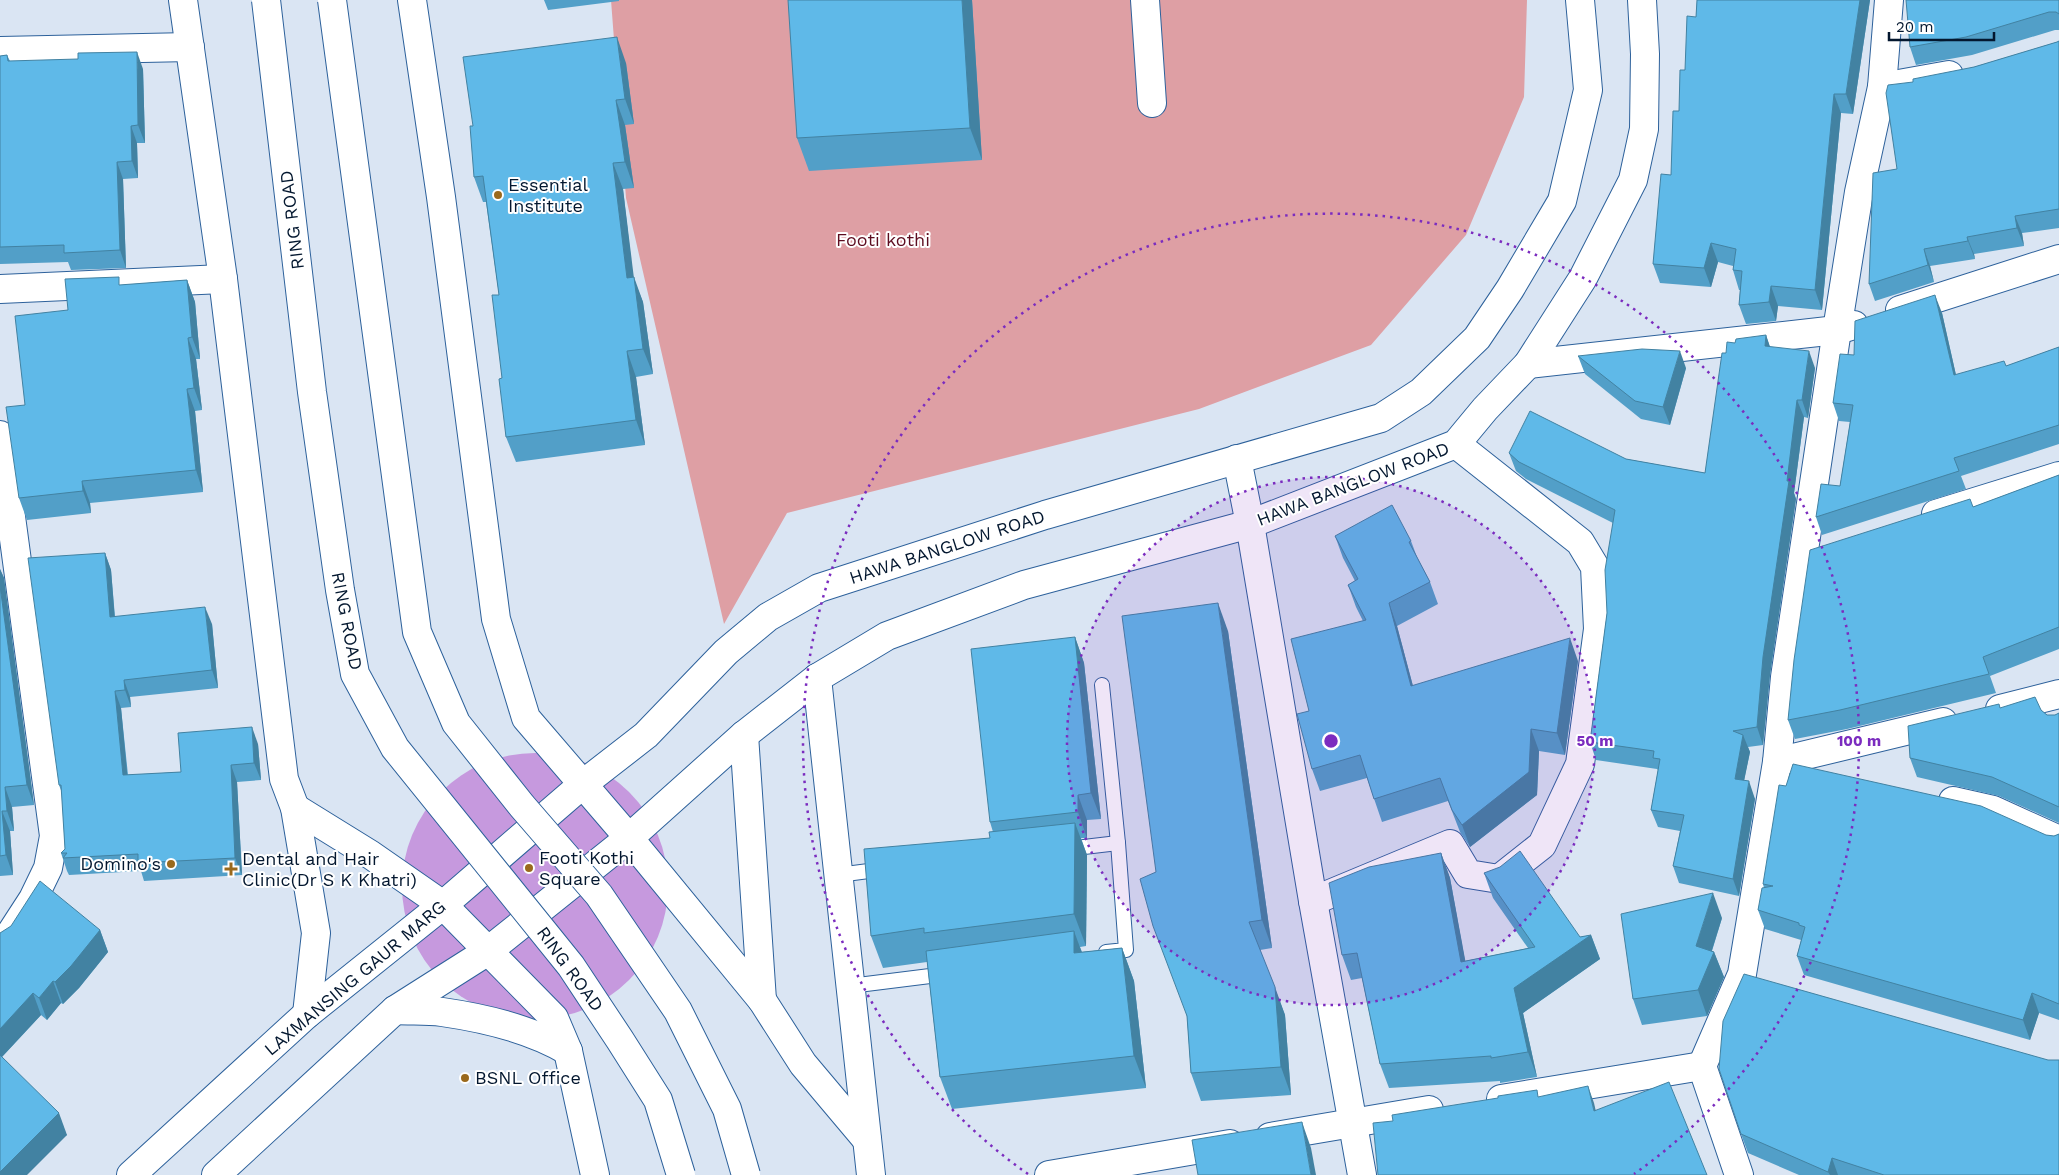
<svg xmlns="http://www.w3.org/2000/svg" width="2059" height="1175" font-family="'Work Sans',sans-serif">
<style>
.green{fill:#de9fa4}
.water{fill:#c699de}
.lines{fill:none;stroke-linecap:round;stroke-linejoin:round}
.lane-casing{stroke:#2d619b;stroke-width:16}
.street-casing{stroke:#2d619b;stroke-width:30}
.secondary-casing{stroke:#2d619b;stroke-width:30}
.lane{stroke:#fff;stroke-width:14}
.street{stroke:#fff;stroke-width:28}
.secondary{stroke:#fff;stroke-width:28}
.highway-bridge-casing{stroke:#2d619b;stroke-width:30;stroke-linecap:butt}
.highway-bridge{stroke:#fff;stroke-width:28}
.wall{fill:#529fc8}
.shaded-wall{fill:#4282a2}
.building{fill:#5fb9e8;stroke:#4282a2}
.ring{fill:none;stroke:#7b2cbf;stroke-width:2.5;stroke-dasharray:2.5 5}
.poi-dot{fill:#9a691c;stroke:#fff;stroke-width:2}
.labels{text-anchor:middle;stroke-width:4;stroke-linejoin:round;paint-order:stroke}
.poi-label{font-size:18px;fill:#03172f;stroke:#fff;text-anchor:start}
.street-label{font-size:18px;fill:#03172f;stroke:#fff}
.park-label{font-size:18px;fill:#5d0d20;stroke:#fff}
.centre{fill:#7b2cbf;stroke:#fff;stroke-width:2.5}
.ring-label{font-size:15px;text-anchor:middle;font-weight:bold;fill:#7b2cbf;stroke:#fff;stroke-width:4;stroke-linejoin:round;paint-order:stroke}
</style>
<rect width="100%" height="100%" fill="#dae5f3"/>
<path class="green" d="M611,0H1527L1524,97L1466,235L1371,345L1199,409L787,513L724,624L626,198Z"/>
<circle class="water" cx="535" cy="886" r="133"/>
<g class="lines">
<g class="lane-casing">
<g id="lane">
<path d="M1102,685L1118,843L1126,950L1106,952"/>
<path d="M1067,849L1118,843"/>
<path d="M838,875L884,869"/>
<path d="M850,986L946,974"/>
</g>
</g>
<g class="street-casing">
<g id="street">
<path d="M1145,0L1152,103"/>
<path d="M0,51L190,47"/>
<path d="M1882,87L1949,75"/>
<path d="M0,289L223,279"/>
<path d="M1900,310L2059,259"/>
<path d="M1528,364L1837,330L1854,325"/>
<path d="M0,435L54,836L48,868L33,899L9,936L0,943"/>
<path d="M1237,459L1250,524L1313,901L1362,1175"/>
<path d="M1936,514L2059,476"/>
<path d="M2000,709L2059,694"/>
<path d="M1777,762L1943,722"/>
<path d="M1953,801L1993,810L2059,840"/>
<path d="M1313,901L1450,844L1468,874L1499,879L1542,845L1580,764L1598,629L1595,567L1580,542L1456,444"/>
<path d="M1501,1099L1702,1066"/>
<path d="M1270,1137L1429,1110"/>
<path d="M1049,1175L1230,1144"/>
<path d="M1739,1175L1702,1066L1742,974L1777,762L1785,677L1837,330L1859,192L1882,87L1889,0"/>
</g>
</g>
<g class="secondary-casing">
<g id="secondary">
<path d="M183,0L223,279L284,779L295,808L316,933L307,1014"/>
<path d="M412,0L441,197L496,619L526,718L629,838L762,1000L803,1064L867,1140"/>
<path d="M817,678L871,1175"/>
<path d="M744,735L762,1000"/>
<path d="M295,808L371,855L443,905L554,1018L568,1051L595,1175"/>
<path d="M395,1010C411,1011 427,1010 442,1012C484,1018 531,1029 568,1051"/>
<path d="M131,1175L307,1014L443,905L583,784L646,735L726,652L768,617L819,588L1045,515L1381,418L1421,392L1477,338L1510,289L1562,201L1588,90L1580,0"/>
<path d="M216,1175L395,1010L488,951L629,838L744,735L817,678L887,636L1024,585L1250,524L1456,444L1485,409L1528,364L1583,278L1633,180L1644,129L1645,54L1642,0"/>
</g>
</g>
<use href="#lane" class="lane"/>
<use href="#street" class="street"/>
<use href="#secondary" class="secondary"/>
<g class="highway-bridge-casing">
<g id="highway-bridge">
<path d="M266,0L312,392L340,590L355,674L395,748L571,966L620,1040L658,1100L681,1175"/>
<path d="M332,0L417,632L456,723L522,806L599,895L678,1011L727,1109L746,1175"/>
</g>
</g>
<use href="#highway-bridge" class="highway-bridge"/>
</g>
<g class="wall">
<path d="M544,0H619V1L548,10Z"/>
<path d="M972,0L982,160L809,171L797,138Z"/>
<path d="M1697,0H1870L1853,114L1841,113L1822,310L1778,306L1776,321L1746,324L1739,305L1740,290H1739L1733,270V266L1718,262L1711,287L1660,283L1653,264L1671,175L1679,111L1685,70L1696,17Z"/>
<path d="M2059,0V30H2055L1972,55L1916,65L1910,47Z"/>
<path d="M2059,41V228L2022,233L2024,246L1974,254L1975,259L1930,266L1934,282L1875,301L1869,284L1897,169L1913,82L1974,67L2057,42Z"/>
<path d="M7,55L10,61L143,69L145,143H137L138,178L123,179L126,268L71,270L68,262L0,264V56Z"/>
<path d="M626,63L634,124L625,125L634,188L623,189L633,277L643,302L653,374L636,377L645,445L516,462L506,437L502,378L499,295L486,202H483L474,177L473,126Z"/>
<path d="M187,280L195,302L200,359H196L202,410L195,411L203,492L90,503L91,513L27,520L19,498L25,405L68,310L122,285Z"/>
<path d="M1942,313L1956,375L2006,366L2059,347V444L1961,476L1966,489L1822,535L1816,517L1840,486L1850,422L1839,421L1833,403L1854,355Z"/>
<path d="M1766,335L1770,347L1815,368L1808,418L1804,417L1794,493L1796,499L1770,675L1763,745L1748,747L1750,752L1744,780L1755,799L1739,896L1679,883L1673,866L1680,831L1658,827L1651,810L1658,770L1657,769L1596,760L1590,742L1607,613L1613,523L1526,479L1516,471L1509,453L1626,459L1705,473L1726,353L1735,343Z"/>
<path d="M1578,356L1686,368L1670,425L1641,419L1585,374Z"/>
<path d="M2059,475V649L1990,676L1996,693L1847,729L1795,739L1788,720L1973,507Z"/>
<path d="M1335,536L1411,541L1417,557L1430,582L1438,604L1397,626L1413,686L1578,661L1565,755L1539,751L1537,795L1470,847L1460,832L1448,801L1382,822L1367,778L1320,791L1312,769L1309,711L1363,621L1356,607L1348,585L1355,581L1343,558Z"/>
<path d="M105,553L111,570L115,617L212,624L218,688L130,697L131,707L121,708L128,775L181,772L258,744L261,780L237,782L242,875L144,881L141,871L69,875L67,871L61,853L65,849L62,793L59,785Z"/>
<path d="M0,569L4,578L34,805L12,807L14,831H10L13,875L0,876Z"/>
<path d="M1228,631L1272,948L1260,950L1285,1015L1291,1095L1201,1101L1191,1073L1187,1017L1156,872Z"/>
<path d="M1075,637L1084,663L1101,819L1087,820V838H1081L1087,855L1086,946L1080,947L1082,952L1122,948L1134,981L1146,1088L952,1109L940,1077L927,962L883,968L871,936L990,838L993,832L990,822Z"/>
<path d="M2000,708L2041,710L2047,715H2055L2059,713V823L1999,796L1917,777L1910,758Z"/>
<path d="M2059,834V1020L2039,1013L2030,1040L1804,975L1797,956L1801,940L1765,929L1758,910L1764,888L1763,884L2046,835L2054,836Z"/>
<path d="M1441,853L1450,878L1465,961L1528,948L1493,898L1484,873L1580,937L1591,935L1600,959L1523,1013L1537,1077L1500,1083V1081L1389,1088L1380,1064L1362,978L1351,980L1342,955Z"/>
<path d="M1722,918L1712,951L1714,952L1724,977L1707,1016L1642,1025L1633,999Z"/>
<path d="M100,930L108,952L79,988L63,1004L61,1003L47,1020L41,1015L2,1057L67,1135L0,1175V933Z"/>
<path d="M2048,1060L2059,1175H1799L1748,1153L1741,1134Z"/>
</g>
<g class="shaded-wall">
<path d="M962,0H972L982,160L970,128Z"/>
<path d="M1860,0H1870L1853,114L1846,94Z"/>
<path d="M617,37L626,63L634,124L625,99Z"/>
<path d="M137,52L143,69L145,143L138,125Z"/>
<path d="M1834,94L1841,113L1822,310L1815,290Z"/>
<path d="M616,100L625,125L634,188L625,162Z"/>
<path d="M131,126L137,143L138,178L132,161Z"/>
<path d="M117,162L123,179L126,268L120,250Z"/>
<path d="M613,163L623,189L637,303L627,278Z"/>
<path d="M2015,216L2022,233L2024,246L2017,228Z"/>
<path d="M1967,237L1974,254L1975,259L1968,241Z"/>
<path d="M1711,243L1718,262L1711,287L1704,268Z"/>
<path d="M1924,249L1930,266L1934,282L1928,265Z"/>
<path d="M634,277L643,302L653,374L643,349Z"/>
<path d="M187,280L195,302L200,359L192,337Z"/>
<path d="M1771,286L1778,306L1776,321L1769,302Z"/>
<path d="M1935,295L1942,313L1960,393L1954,375Z"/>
<path d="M1766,335L1772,353L1765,346Z"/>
<path d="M188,338L196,359L202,410L194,388Z"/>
<path d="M627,351L636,377L645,445L636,420Z"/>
<path d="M1680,351L1686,368L1670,425L1663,407Z"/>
<path d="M1809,351L1815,368L1808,418L1802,400Z"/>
<path d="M187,389L195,411L203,492L196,470Z"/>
<path d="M1797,400L1804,417L1794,493L1796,499L1770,675L1763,745L1757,727L1763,657Z"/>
<path d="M82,481L90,503L91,513L83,491Z"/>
<path d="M105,553L111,570L116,634L110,617Z"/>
<path d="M0,569L4,578L34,805L27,785L0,586Z"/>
<path d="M1218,603L1228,631L1272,948L1262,920Z"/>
<path d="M1389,603L1397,626L1419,709L1411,686Z"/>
<path d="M205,607L212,624L218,688L212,670Z"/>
<path d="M1075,637L1084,663L1101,819L1091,793Z"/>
<path d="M1570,638L1578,661L1565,755L1557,733Z"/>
<path d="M124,680L130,697L131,707L125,690Z"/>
<path d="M115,691L121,708L129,793L123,775Z"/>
<path d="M252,727L258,744L261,780L254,763Z"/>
<path d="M1531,729L1539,751L1537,795L1470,847L1462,825Z"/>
<path d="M1743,735L1750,752L1741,796L1735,779Z"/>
<path d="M231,765L237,782L242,875L235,858Z"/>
<path d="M1749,781L1755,799L1739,896L1733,879Z"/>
<path d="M5,787L12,807L14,831L7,811Z"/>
<path d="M1078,795L1087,820V838L1078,812Z"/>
<path d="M2,811L10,831L13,875L6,855Z"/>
<path d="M1075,823L1087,855L1086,946L1074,914Z"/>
<path d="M1441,853L1450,878L1470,986L1461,962Z"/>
<path d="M1713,893L1722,918L1705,972L1696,946Z"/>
<path d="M100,930L108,952L79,988L63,1004L55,982Z"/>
<path d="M1074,931L1086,964L1074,953Z"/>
<path d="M1591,935L1600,959L1523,1013L1537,1077L1528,1052L1514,988Z"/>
<path d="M1122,948L1134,981L1146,1088L1134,1056Z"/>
<path d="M1714,952L1724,977L1707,1016L1698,990Z"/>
<path d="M53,981L61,1003L47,1020L39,998Z"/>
<path d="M1275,987L1285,1015L1291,1095L1281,1067Z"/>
<path d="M33,993L41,1015L0,1059V1029Z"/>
<path d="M2032,993L2039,1013L2030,1040L2023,1020Z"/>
<path d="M1588,1086L1594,1103L1600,1129L1594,1111Z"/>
<path d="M59,1113L67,1135L27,1175H0V1172Z"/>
<path d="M1302,1122L1311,1148L1316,1175H1311Z"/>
<path d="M1832,1158L1838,1175H1830L1828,1172Z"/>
</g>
<g class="building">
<path d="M788,0H962L970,128L797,138Z"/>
<path d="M1697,0H1860L1846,94H1834L1815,290L1771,286L1769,302L1739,305L1742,271L1733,270L1736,249L1711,243L1704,268L1653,264L1661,174L1671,175L1673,111H1679L1680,70H1685L1687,16L1696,17Z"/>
<path d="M1906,0H2059V14L2056,12H2049L1966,37L1910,47Z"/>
<path d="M617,37L625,99L616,100L625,162L613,163L627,278L634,277L643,349L627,351L636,420L506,437L499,379L502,378L492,295H499L483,176L474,177L470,126H473L463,57Z"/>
<path d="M2059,41V209L2015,216L2017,228L1967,237L1968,241L1924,249L1928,265L1869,284L1873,173L1897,169L1886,93L1888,85L1913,82V79L1974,67L2057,42Z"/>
<path d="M137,52L138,125L131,126L132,161L117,162L120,250L64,253V245L0,247V56L7,55L8,61L78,59V53Z"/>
<path d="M119,277V285L187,280L192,337L188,338L194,388L187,389L196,470L82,481L83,491L19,498L6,407L25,405L15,316L68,310L65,279Z"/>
<path d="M1935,295L1954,375L2004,361L2006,366L2059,347V425L1954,458L1959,471L1816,517L1821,484L1840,486L1853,405L1833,403L1840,354L1854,355L1855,321Z"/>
<path d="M1766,335L1765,346L1809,351L1802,400H1797L1787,481H1789L1763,657L1757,727L1733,731L1743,735L1735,779L1749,781L1733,879L1673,866L1684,815L1651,810L1660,759L1653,758L1654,751L1590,742L1607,613L1605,570L1615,510L1519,462L1509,453L1530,411L1626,459L1705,473L1722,353H1726L1727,342L1735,343L1736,339Z"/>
<path d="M1642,349L1680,351L1663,407L1635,401L1578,356Z"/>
<path d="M2059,475V627L1983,657L1989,674L1840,710L1788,720L1794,660L1810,550L1970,499L1973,507Z"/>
<path d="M1392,505L1411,541L1409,542L1430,582L1389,603L1411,686L1570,638L1557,733L1531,729L1529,772L1462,825L1452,810L1440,778L1374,799L1360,755L1312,769L1297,714L1309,711L1291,639L1366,620L1348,585L1358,579L1335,536Z"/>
<path d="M105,553L110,617L205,607L212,670L124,680L125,690L115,691L123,775L181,772L178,733L252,727L254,763L231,765L235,858L138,863V854L63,858L67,853H61L65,849L61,785H59L28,558Z"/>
<path d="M0,586L27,785L5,787L7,811H2L6,855L0,856Z"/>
<path d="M1218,603L1262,920L1249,922L1275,987L1281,1067L1191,1073L1187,1016L1153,926L1140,879L1156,872L1122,616Z"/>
<path d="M1075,637L1091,793L1078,795V812L990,822L971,649Z"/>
<path d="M2035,697L2041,710L2047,715H2055L2059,713V807L1992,777L1910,758L1908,726L1999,704L2000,708Z"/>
<path d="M1793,764L1981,806L2046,835L2054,836L2059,834V1004L2032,993L2023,1020L1797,956L1805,927L1799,925V923L1758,910L1762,888L1773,886L1763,884L1779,785L1786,786Z"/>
<path d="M1075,823L1074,914L924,933V928L871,936L864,849L990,838L989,832Z"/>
<path d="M1520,851L1580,937L1591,935L1514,988L1528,1052L1491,1058V1056L1380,1064L1357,953L1342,955L1329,883L1369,867L1441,853L1461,962L1535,947L1484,873L1500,867Z"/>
<path d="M40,881L100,930L71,966L55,982L53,981L39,998L33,993L0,1029V933L11,926Z"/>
<path d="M1713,893L1696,946L1714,952L1698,990L1633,999L1621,914Z"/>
<path d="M1074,931V953L1122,948L1134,1056L940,1077L926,951Z"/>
<path d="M1744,974L2048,1060H2059V1175H1884L1832,1158L1828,1172L1741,1134L1719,1069L1723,1021Z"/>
<path d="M0,1055L59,1113L0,1172Z"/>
<path d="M1669,1082L1707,1175H1378L1373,1123L1393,1121L1392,1115L1498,1098V1096L1537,1090L1538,1097L1588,1086L1594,1111Z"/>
<path d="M1302,1122L1311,1175H1198L1192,1140Z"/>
</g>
<circle cx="1331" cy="741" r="264" fill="#7b2cbf" fill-opacity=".12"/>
<g class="ring">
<circle cx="1331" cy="741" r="264"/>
<path d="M1028 1174A528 528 0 1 1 1634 1174"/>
</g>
<g class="poi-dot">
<circle cx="498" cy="195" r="5"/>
<circle cx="171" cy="864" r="5"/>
<circle cx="529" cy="868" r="5"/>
<path d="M228.5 861.5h5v5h5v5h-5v5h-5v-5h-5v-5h5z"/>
<circle cx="465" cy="1078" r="5"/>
</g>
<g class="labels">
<g class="poi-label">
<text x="508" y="191">Essential<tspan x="508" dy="21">Institute</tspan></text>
<text x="539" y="864">Footi Kothi<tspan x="539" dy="21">Square</tspan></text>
<text x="242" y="865">Dental and Hair<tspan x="242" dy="21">Clinic(Dr S K Khatri)</tspan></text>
<text x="161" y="870" text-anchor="end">Domino's</text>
<text x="475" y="1084">BSNL Office</text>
</g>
<g class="street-label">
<text transform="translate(292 220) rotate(-97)" y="6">RING ROAD</text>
<text transform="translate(1353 484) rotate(-21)" y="6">HAWA BANGLOW ROAD</text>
<text transform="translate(947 547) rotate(-18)" y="6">HAWA BANGLOW ROAD</text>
<text transform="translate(347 621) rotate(79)" y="6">RING ROAD</text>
<text transform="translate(570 969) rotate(54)" y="6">RING ROAD</text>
<text transform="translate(355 978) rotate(-40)" y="6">LAXMANSING GAUR MARG</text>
</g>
<g class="park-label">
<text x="883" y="246">Footi kothi</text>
</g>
</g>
<circle cx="1331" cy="741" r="8" class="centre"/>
<g class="ring-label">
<text x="1595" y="746">50 m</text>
<text x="1859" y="746">100 m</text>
</g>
<path d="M1889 32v8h105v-8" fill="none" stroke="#03172f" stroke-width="2.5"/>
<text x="1896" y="32" font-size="15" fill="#03172f" stroke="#ffffff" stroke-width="4" paint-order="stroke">20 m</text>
</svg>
